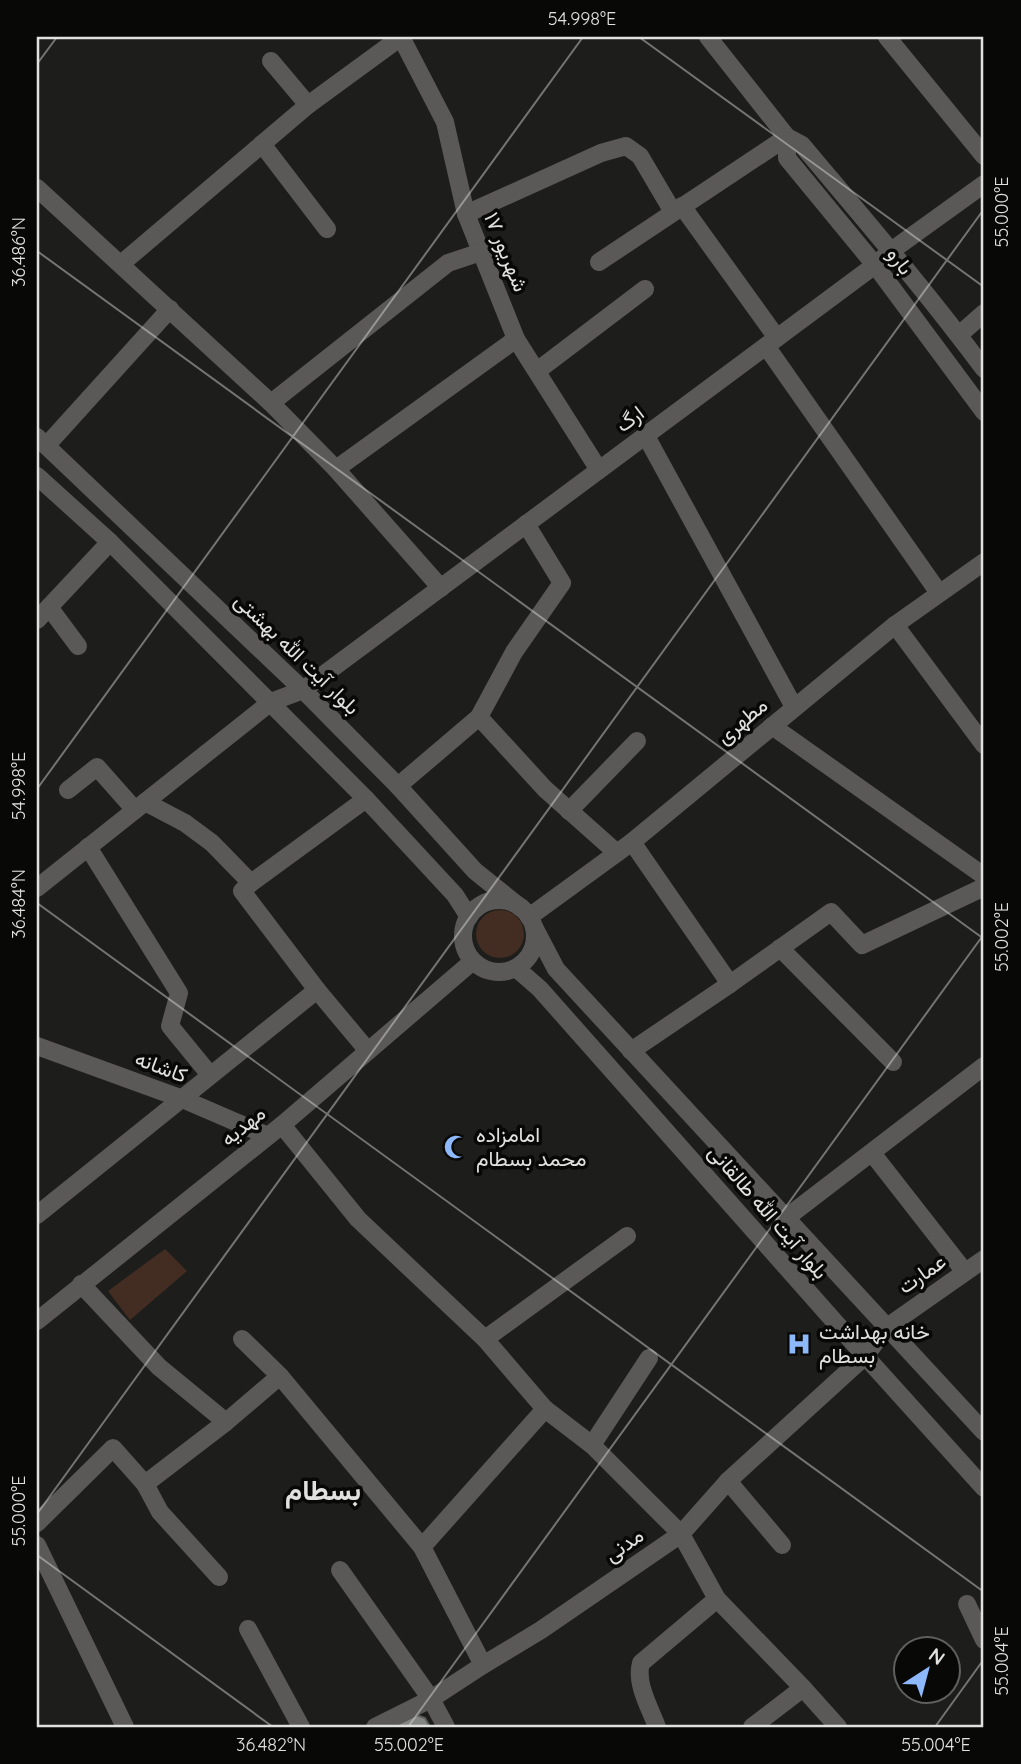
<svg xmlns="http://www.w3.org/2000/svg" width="1021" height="1764" font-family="Quicksand,Vazirmatn,sans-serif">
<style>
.green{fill:#432d22}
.building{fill:#838683;stroke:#5c5e5c;stroke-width:2}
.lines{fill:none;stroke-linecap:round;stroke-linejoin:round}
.minor{stroke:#5a5958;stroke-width:18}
.tertiary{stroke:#5a5958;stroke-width:18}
.ticks{fill:none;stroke:#e1e1e0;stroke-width:2;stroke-opacity:0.45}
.labels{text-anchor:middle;stroke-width:7;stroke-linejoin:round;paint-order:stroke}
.street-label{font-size:21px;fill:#e1e1e0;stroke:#080807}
.poi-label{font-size:21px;fill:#e1e1e0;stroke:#080807;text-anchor:start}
.district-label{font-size:28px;font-weight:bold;fill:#e1e1e0;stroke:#080807}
.neatline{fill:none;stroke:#e1e1e0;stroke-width:2.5}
.ticks-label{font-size:18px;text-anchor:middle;fill:#e1e1e0}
</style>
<rect width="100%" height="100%" fill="#1d1d1b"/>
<g class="green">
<circle cx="500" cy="934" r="24"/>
<path d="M165,1249L187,1271L130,1320L108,1291Z"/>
</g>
<path class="building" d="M410,1713L425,1718L430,1727H385Z"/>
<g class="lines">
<g class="minor">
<path d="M401,37L445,122L466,214L516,339L599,470"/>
<path d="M708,37L787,137L802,145C864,219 927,292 984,369"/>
<path d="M887,37L984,156"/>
<path d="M271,61L308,105"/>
<path d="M787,137V158L875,265L984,412"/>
<path d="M262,144L327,229"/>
<path d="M37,188L271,403L336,469L441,588"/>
<path d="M682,206L777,338"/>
<path d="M466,214L601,153L626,146L640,156L673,212"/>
<path d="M599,262L787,137"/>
<path d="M121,264L308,105L401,37"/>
<path d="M959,335L984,313"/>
<path d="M766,346L939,593"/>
<path d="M537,371L645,289"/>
<path d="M271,403L448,263L481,252"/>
<path d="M646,436L794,707"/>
<path d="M47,445L170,309"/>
<path d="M336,469L516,339"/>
<path d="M49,607L78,646"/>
<path d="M37,620L110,542"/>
<path d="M895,625L984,745"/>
<path d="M479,717L545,789L617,853"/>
<path d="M772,726L984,876"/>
<path d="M398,786L479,717L514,652L562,583L526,524"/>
<path d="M68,790L97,767L135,810"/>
<path d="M366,799L251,883L242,891L317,990L368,1051"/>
<path d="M145,802L185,823L212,843L251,883"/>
<path d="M569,811L637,741"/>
<path d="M632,842L730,984"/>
<path d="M88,847L179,993L170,1026L210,1075"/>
<path d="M37,888L271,702L303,690L875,265L891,251L984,184"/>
<path d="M529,917L632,842L895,625L984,562"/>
<path d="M780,948L893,1062"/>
<path d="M37,1046L180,1098L268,1136"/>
<path d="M631,1051L730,984L831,912L862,945L984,887"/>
<path d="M282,1125L358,1219L485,1339L545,1409L592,1445L681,1534L717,1599L803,1688L838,1727"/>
<path d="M872,1153L965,1272"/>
<path d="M37,1215L317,990"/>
<path d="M786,1218L984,1066"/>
<path d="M81,1284L159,1367L226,1422"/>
<path d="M37,1321L282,1125L473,961"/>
<path d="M887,1327L984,1259"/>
<path d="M242,1339L280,1376L422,1547L483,1665"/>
<path d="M485,1339L627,1236"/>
<path d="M592,1445L649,1358"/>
<path d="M728,1481L782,1545"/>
<path d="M145,1484L160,1512L219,1577"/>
<path d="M37,1523L113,1448L145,1484L226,1422L280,1376"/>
<path d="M37,1545L125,1727"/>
<path d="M422,1547L545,1409"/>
<path d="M340,1570L431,1699L446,1727"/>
<path d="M967,1604L984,1640"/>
<path d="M248,1629L301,1727"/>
<path d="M657,1727C650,1708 635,1683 641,1663L717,1599"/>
<path d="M752,1727L803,1688"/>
</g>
<g class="tertiary">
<path d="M37,437L303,690L398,786L475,871L521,908"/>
<path d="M37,476L110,542L366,799L455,895L469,917"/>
<circle cx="499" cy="936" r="36"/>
<path d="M534,927L556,969L984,1432"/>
<path d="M516,968L540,989L865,1356L984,1488"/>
<path d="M375,1727L431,1699L483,1665L541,1630L681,1534L728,1481L865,1356L887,1327"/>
</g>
</g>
<path class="ticks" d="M639,37L984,287M37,64L57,37M37,251L984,939M37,789L583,37M37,903L984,1592M37,1514L984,209M37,1555L273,1727M408,1727L984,934M935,1727L984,1659"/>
<defs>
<g id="mosque-bare" transform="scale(1.89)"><path d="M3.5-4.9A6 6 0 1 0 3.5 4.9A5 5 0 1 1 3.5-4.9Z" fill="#8db9fc" stroke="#080807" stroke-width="2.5" paint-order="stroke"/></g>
<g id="hospital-bare" transform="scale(1.89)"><path d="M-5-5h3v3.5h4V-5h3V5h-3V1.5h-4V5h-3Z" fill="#8db9fc" stroke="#080807" stroke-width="2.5" paint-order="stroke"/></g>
</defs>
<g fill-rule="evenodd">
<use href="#mosque-bare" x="456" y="1147"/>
<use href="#hospital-bare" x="799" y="1344"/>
</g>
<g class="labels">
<g class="street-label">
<text transform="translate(506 252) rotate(68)" y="7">۱۷ شهریور</text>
<text transform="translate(900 261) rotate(53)" y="7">بارو</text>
<text transform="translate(630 419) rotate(-37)" y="7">ارگ</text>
<text transform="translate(297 654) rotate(44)" y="7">بلوار آیت الله بهشتی</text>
<text transform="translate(742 721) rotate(-40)" y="7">مطهری</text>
<text transform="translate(161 1067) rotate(21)" y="7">کاشانه</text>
<text transform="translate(243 1126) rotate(-39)" y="7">مهدیه</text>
<text transform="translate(768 1212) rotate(49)" y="7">بلوار آیت الله طالقانی</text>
<text transform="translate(922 1274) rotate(-35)" y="7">عمارت</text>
<text transform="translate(624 1545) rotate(-35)" y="7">مدنی</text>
</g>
<g class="poi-label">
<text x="476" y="1142">امامزاده<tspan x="476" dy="24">محمد بسطام</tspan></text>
<text x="819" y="1339">خانه بهداشت<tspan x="819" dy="24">بسطام</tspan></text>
</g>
<g class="district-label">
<text x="323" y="1500">بسطام</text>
</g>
</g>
<rect width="1021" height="1764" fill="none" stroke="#080807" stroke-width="77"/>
<g transform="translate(927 1670) rotate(36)"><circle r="33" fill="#080807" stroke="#5f5f5e" stroke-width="2"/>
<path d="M0-5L12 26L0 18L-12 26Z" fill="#8db9fc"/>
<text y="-10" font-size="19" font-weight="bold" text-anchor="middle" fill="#e1e1e0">N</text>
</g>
<rect x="38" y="38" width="944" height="1688" class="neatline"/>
<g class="ticks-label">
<text x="582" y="25">54.998°E</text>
<text transform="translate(1002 212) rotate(-90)" y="6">55.000°E</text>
<text transform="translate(19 252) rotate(-90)" y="6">36.486°N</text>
<text transform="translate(19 786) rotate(-90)" y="6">54.998°E</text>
<text transform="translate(19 904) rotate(-90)" y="6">36.484°N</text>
<text transform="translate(1002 937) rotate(-90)" y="6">55.002°E</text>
<text transform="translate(19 1511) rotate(-90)" y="6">55.000°E</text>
<text transform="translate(1002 1661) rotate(-90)" y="6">55.004°E</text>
<text x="271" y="1751">36.482°N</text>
<text x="409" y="1751">55.002°E</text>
<text x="936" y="1751">55.004°E</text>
</g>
</svg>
